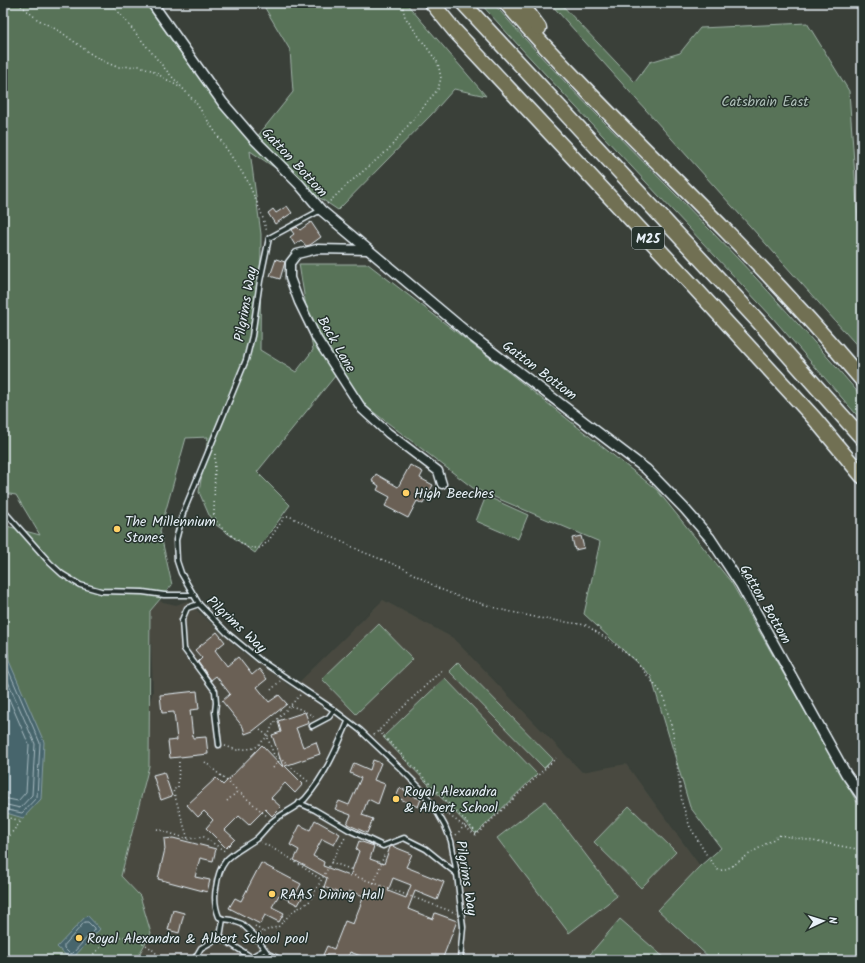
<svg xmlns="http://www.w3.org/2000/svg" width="865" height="963" font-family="Kalam,sans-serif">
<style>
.built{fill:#484a41}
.green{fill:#587359;stroke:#a0b2a8}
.water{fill:#46656c;stroke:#879da4}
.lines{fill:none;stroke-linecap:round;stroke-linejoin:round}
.shore{stroke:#a7b9c0;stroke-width:1}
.building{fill:#6a6054;stroke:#e8f1f8;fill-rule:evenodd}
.service-casing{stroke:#e8f1f8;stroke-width:7}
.minor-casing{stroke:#e8f1f8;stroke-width:11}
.tertiary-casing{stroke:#e8f1f8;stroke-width:12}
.motorway-casing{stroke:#e8f1f8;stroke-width:17}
.path{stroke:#e8f1f8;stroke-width:1.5;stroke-dasharray:1 3;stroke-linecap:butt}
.service{stroke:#26332d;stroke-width:4}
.minor{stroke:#26332d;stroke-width:8}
.tertiary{stroke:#26332d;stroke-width:9}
.motorway{stroke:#716f52;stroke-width:14}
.poi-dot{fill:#ffd166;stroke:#26332d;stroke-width:1.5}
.labels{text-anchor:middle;stroke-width:3;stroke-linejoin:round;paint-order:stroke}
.shield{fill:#26332d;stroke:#aeb8bb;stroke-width:1}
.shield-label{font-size:13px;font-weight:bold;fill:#e8f1f8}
.park-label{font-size:14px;fill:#aebfb8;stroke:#26332d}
.street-label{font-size:14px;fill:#e8f1f8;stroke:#26332d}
.poi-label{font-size:14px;fill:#e8f1f8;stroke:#26332d;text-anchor:start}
</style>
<rect width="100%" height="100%" fill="#3a4039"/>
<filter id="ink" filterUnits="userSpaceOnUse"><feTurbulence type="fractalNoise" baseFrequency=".025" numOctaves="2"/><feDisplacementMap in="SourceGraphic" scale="8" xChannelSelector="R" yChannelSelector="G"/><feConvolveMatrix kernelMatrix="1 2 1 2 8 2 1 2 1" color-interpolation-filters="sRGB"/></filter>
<g filter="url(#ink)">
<path class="built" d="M383,600L453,638L582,772L626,764L700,866L658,910L710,960H136L151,933L121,876L149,766L150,701L153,692L150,611L159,601L176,605L187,601L241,651L293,688Z"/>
<g class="green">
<path d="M3,3H145L193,70L253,142L293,92L290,50L262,3H406L486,96L454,89L431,115L338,210L250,151L261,234L260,350L296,372L313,350L299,264H368L512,375L657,490L731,582L862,811V960H712L658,910L700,866L721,848L690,807L651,676L584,614L600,542L473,488L367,407L340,370L257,472L290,505L255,553L212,522L199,492L208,437L186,438L160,531L172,585L150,611L149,766L121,876L140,896L151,933L136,960H3V525L40,535L16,495L3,493Z"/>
<path d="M480,3H493C562,83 638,155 711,231C763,284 813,340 862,397V421L772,317L519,46Z"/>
<path d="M550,3H560L635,82L650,62L680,53L700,28L807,23L849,91L858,220L862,223V351Z"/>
<path d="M486,496L528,515L518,539L476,521Z"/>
<path d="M379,624L413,659L356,714L322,679Z"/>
<path d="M458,662L553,759L544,768L449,671Z"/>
<path d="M445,678L537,774L476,834L383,737Z"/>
<path d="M545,801L617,896L569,933L497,838Z"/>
<path d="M629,806L676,852L641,888L594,842Z"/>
<path d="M620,919L667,960H585Z"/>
</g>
<g class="water">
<path d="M3,623L5,632L9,661L44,742L41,799L23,818L3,812Z"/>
<path d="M87,915L100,929L71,960L57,947Z"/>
</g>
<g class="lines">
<g class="shore">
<path d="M3,645L5,662L40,743L37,797L22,813L3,809"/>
<path d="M3,670L35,744L32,795L20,808L3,804"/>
<path d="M3,685L29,745L26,792L18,801L3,798"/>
<path d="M85,922H88L94,928V930L73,953L70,954L64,948V946Z"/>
</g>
</g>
<g class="building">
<path d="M287,206L292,213L275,224L268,213L273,209L276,213Z"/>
<path d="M311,222L321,237L310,245L306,246L301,240L295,245L290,237L294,234L291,230L297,227L300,230Z"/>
<path d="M276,259L285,262L280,279L270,276Z"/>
<path d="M410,465L423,472L420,478L433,485L423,504L417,501L408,518L385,506L390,497L377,490L379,486L372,481L376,474L398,487Z"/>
<path d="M581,536L584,548L575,550L572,538Z"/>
<path d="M217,632L225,642L215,650L227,666L238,657L252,675L259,669L267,679L257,687L269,702L279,695L287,704L253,731L245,734L243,727L222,701L230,694L216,676L211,680L198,662L202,658L195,650Z"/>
<path d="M197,691L199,709L190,710L193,738L206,737L208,754L170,758L168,741L177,740L174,712L162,713L160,695Z"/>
<path d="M305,712L309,723L296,728L303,747L316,742L320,754L285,766L303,784L295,793L285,783L271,798L281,807L272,816L265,809L249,825L239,816L225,830L235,839L226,848L206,828L213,820L204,811L198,817L187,805L216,778L223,785L262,745L283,767L272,735L281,732L278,721Z"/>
<path d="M373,760L381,763L374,780L385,784L378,804L368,799L362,815L373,819L367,833L347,824L351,815L335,809L339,801L349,805L361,778L350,773L354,763L370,770Z"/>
<path d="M164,772L172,796L161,800L153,775Z"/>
<path d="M400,788L415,795V797L421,799L418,807L396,797Z"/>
<path d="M315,820L340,834L334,845L322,839L313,856L324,862L323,866L350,876L359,851L356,849L359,841L374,846L370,859L384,864L390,847L392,846L412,854L406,867L444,882L437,900L415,891L408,909L433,919L435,913L457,921L442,960H371L350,952L347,960H336L323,955L327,946L334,949L345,921L353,924L364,896L349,891L347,896L324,887L327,878L294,860L299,850L290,845L300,825L310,830ZM393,878L411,885L406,898L388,891Z"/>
<path d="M173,838L216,849L213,861L200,858L195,877L210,880L207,892L158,879L165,849L164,839Z"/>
<path d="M261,863L301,884L296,893L303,896L298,905L279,895L272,907L284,913L279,922L265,915L260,924L229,908L235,898L241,901Z"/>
<path d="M173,910L184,913L179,933L168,930Z"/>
</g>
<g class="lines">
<g class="service-casing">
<g id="service">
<path d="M321,210L269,238L260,281L252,336L246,360L183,513L176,540L177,561L181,573L199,604L227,633L261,661L334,710L360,730L400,768L420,788L436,810L445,826L451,841L457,874L463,927L460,960"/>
<path d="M3,510L50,563L62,574L80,585L101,591L143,592L164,595H194"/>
<path d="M199,604L187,608L182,620L184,649L215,691L216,703L215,712L219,745"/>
<path d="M312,726L329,717L334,710"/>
<path d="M299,803L315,810L349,830L383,846L404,838L426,849L457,874"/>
<path d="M223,919L220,937L251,957L264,950"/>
<path d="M194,960L201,948L220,937"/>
<path d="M282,960L268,954L255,936L242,924L231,920L223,919L219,917C215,907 214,898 216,888C220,856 233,855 256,839C262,834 267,826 273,821C283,813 296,808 305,799C325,776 336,750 348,722"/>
</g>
</g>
<g class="minor-casing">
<path id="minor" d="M369,250L317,249L297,254L290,263V278L299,302L317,339L362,409L388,433L438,471L442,484"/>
</g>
<g class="tertiary-casing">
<path id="tertiary" d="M152,3L223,103L254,139L299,184L321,210L469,334L646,469L684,508L710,538L741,585L846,774L862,797"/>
</g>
<g class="motorway-casing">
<g id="motorway">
<path d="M432,3L454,30L693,286L814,418L862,476"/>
<path d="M463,3L758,321L862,438"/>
<path d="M506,3C576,83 653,157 727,232C774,280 819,329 862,380"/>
<path d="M521,3L539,28"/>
</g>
</g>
<g class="path">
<path d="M18,3L37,19L61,32L91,54L105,62L117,67L139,66L149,69L181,88"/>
<path d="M111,3L166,70L196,103L247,180L261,212L267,232"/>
<path d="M327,204L347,185L388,150L438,89L441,78L438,63L405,17L402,3"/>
<path d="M215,454L214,515L217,522L222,528L248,548H261L269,540L284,518L286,516H289L363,552L403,568L438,588L459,597L503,610L539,618L586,625L613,643L635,660L663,695L673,733L682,803L690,827L709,859L719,871L731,867L748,855L780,835L857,849L862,855"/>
<path d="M271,690L280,681"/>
<path d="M291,706L300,709L315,717"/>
<path d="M260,730L268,736V739L274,755L285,762L310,783"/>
<path d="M379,731L477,833"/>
<path d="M374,735L443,669"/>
<path d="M225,746L237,750L255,748L268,736L273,724L301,694"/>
<path d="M179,762L178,787L173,790L188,839"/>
<path d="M205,762L268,817"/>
<path d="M273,768L281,759"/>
<path d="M227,801L238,791"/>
<path d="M446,813L476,835L556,758"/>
<path d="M3,816L21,821L3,844"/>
<path d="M157,829L188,839L204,837L226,852"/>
<path d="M456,835L467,823"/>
<path d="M261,842L288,857L322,880"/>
<path d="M331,862L350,869L355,876L456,913"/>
<path d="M374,883L385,853"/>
<path d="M255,926L263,932"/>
<path d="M260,934L269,929L278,927L293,911L309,902L346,836"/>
<path d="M88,960C105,942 118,928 143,943C151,948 156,952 161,960"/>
</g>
<use href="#service" class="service"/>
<use href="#minor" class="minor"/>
<use href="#tertiary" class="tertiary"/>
<use href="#motorway" class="motorway"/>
</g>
</g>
<g class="poi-dot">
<circle cx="406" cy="493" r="4"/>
<circle cx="117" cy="529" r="4"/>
<circle cx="396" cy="799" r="4"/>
<circle cx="272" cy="894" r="4"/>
<circle cx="79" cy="938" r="4"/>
</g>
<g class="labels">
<rect class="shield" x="632" y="227" width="32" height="22" rx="3"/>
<g class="shield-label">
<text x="648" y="243">M25</text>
</g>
<g class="park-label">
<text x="765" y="106">Catsbrain East</text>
</g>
<g class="street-label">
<text transform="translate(295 162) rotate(47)" y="5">Gatton Bottom</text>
<text transform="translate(245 304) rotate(-80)" y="5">Pilgrims Way</text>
<text transform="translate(337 344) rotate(60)" y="5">Back Lane</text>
<text transform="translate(540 370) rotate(37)" y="5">Gatton Bottom</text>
<text transform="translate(766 604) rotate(60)" y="5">Gatton Bottom</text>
<text transform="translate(237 624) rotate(43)" y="5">Pilgrims Way</text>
<text transform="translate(467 878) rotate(81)" y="5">Pilgrims Way</text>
</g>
<g class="poi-label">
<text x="414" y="498">High Beeches</text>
<text x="125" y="526">The Millennium<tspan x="125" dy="16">Stones</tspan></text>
<text x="404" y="796">Royal Alexandra<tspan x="404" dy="16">&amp; Albert School</tspan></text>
<text x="280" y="899">RAAS Dining Hall</text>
<text x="87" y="943">Royal Alexandra &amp; Albert School pool</text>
</g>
</g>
<rect width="865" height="963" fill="none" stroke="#26332d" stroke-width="16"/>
<rect x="8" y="8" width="849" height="947" fill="none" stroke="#e8f1f8" stroke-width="1.5" filter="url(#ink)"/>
<g transform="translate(823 921) rotate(86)" stroke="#26332d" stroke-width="3" paint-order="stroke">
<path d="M0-3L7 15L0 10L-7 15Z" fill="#e8f1f8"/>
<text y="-6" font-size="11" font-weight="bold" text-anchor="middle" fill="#e8f1f8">N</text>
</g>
</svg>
